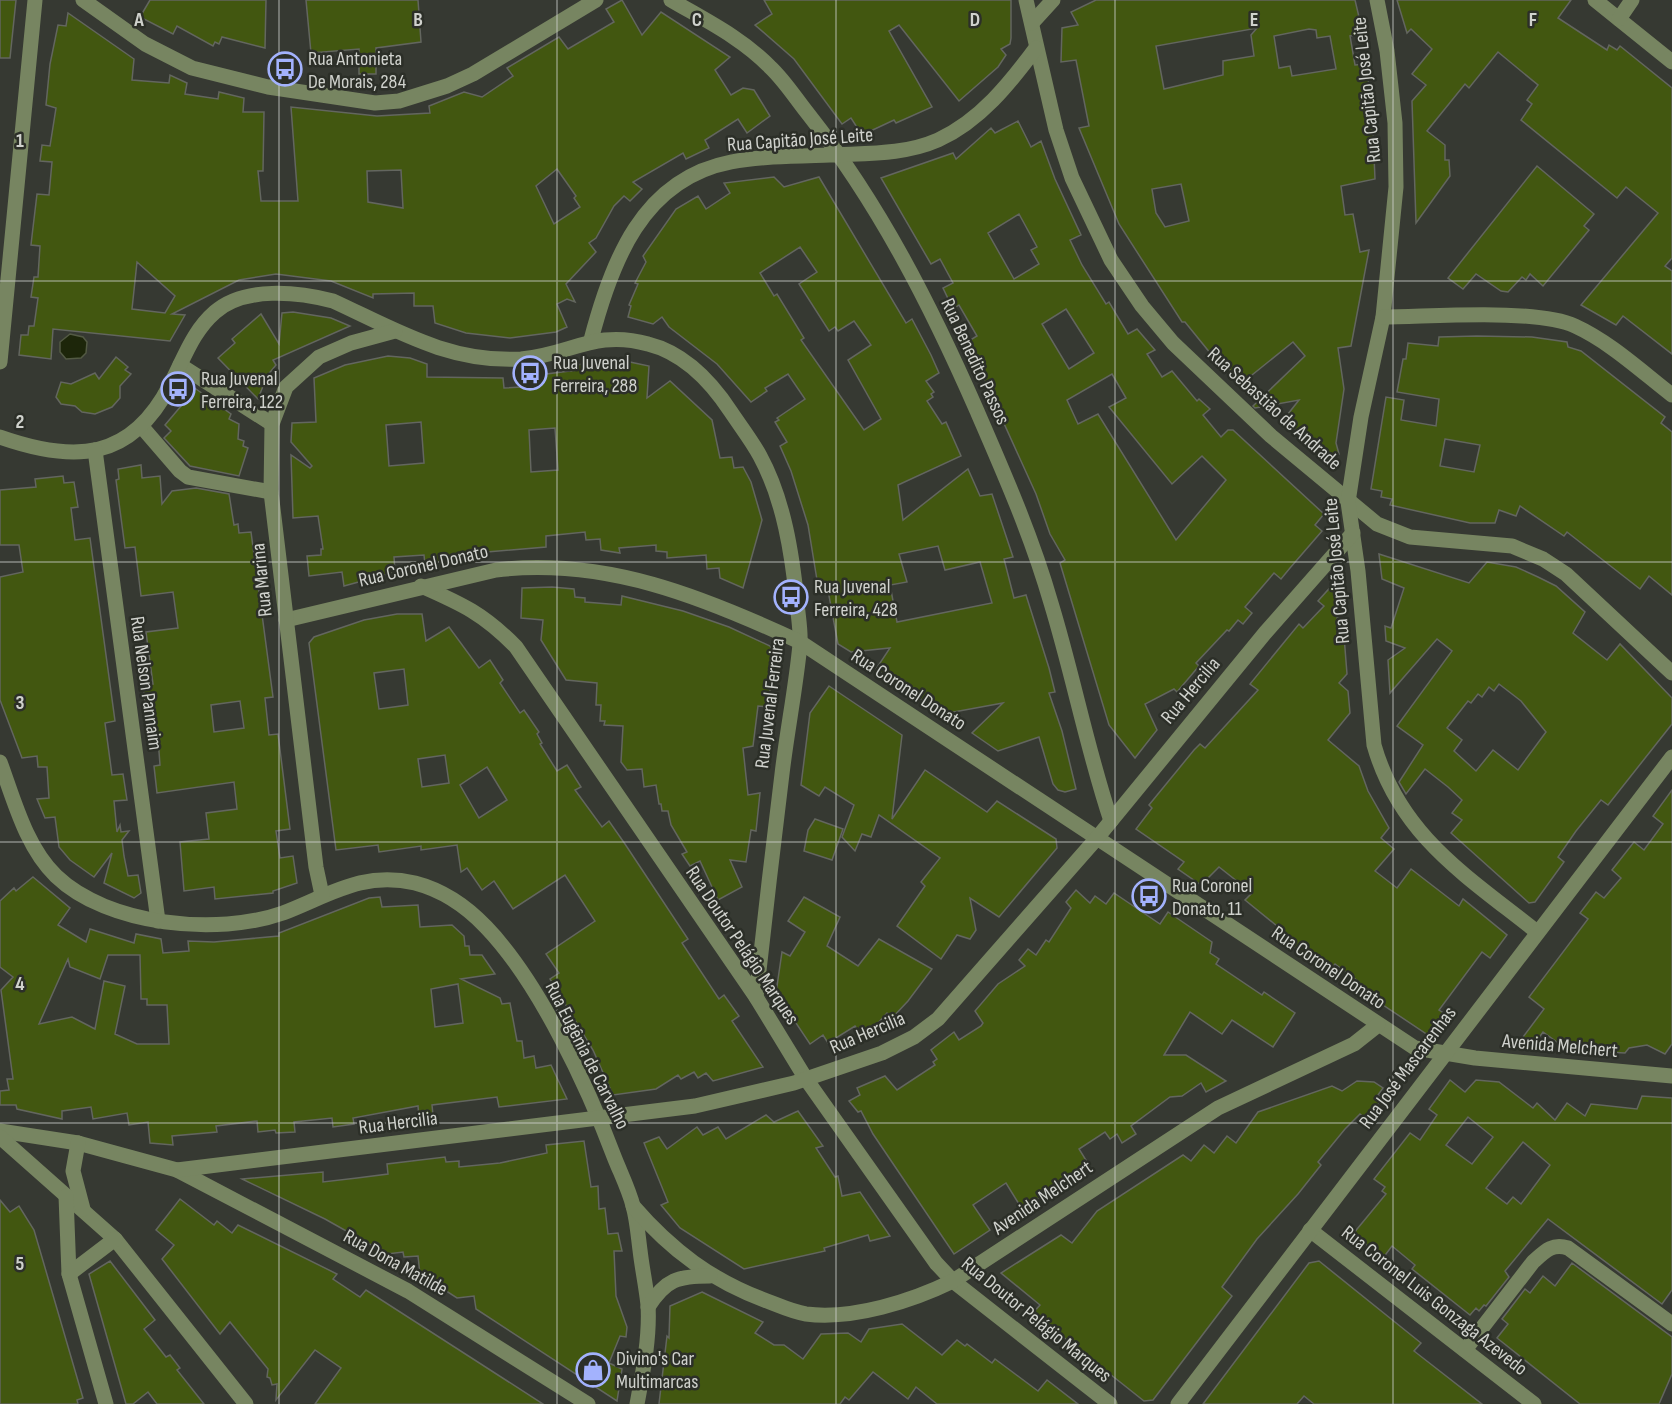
<svg xmlns="http://www.w3.org/2000/svg" width="1672" height="1404" font-family="'Sofia Sans Condensed',sans-serif">
<style>
.water{fill:#1d260a;stroke:#535a44;stroke-width:1.5}
.building{fill:#425710;stroke:#63665f;stroke-width:1.5;fill-rule:evenodd}
.lines{fill:none;stroke-linecap:round;stroke-linejoin:round}
.minor{stroke:#778561;stroke-width:15}
.grid{fill:none;stroke:#d0d2cd;stroke-width:1.5;stroke-opacity:0.55}
.labels{text-anchor:middle;stroke-width:5;stroke-linejoin:round;paint-order:stroke}
.poi-label{font-size:20px;fill:#d0d2cd;stroke:#2c2f28;text-anchor:start}
.street-label{font-size:20px;fill:#d0d2cd;stroke:#2c2f28}
.grid-label{font-size:20px;text-anchor:middle;font-weight:bold;fill:#d0d2cd;stroke:#2c2f28;stroke-width:5;stroke-linejoin:round;paint-order:stroke}
</style>
<rect width="100%" height="100%" fill="#363932"/>
<path class="water" d="M70,334L83,337L87,342L86,353L81,358L66,359L60,352V342Z"/>
<g class="building">
<path d="M0,0H16L10,58H0Z"/>
<path d="M150,0H266L265,48L222,37L219,44L215,42L213,46L177,26L173,34L140,17Z"/>
<path d="M306,0H418L421,42L376,48V74H359V49L311,53Z"/>
<path d="M622,0L642,35L661,12L730,57L715,70L731,95L743,88L754,90L770,116L747,133L738,119L705,140L709,148L686,159L683,153L633,182L642,189L630,201L624,196L614,206L596,238L589,243L596,252L566,284L575,302L567,299L557,304L567,327L556,332L510,338L466,333L435,323L433,306H414V293L373,294V298L331,281L276,274L239,280L172,314L185,315L170,341L53,329L51,359L19,355L21,335H28L29,326H34L38,298L31,297L34,277H38L40,246L31,245L32,236L37,194L49,195L52,162L40,161L42,145L50,146L56,108L46,105L50,64L58,25L66,26L68,13L134,59L132,80L169,83L170,75L187,83L185,94L218,99L219,92L244,98L243,112H264L263,171H258L261,201H298L291,107L377,116L430,113L429,106L464,92L482,97L513,76L507,68L559,37L568,49L614,22L606,9ZM557,169L576,196L574,198L580,207L554,224L536,186ZM401,170L403,208L368,202L367,171ZM137,262L175,296L165,313L132,309Z"/>
<path d="M764,0H1011V38L1010,44L1001,49L1006,55L998,67L959,101L899,25L889,31L932,107L896,123L894,120L862,135L851,118L842,124L794,59L755,25L772,14Z"/>
<path d="M1096,0H1355L1363,34L1350,36L1355,65L1367,64L1369,90L1365,91L1373,133L1375,179L1341,186L1345,215L1353,214L1360,252L1369,250L1351,346L1338,348L1344,389L1336,443L1339,454L1326,458L1284,419L1299,400L1255,408L1253,406L1305,356L1293,342L1242,383L1214,353L1211,354L1185,322H1182L1119,224L1079,128L1089,126L1076,60L1061,62L1062,28L1078,25L1071,12ZM1257,28L1251,35L1254,56L1223,61V75L1164,89L1156,46ZM1309,29L1316,30L1317,38L1330,36L1336,69L1292,76L1290,66L1279,68L1274,36ZM1181,184L1189,221L1165,227L1156,213L1152,189Z"/>
<path d="M1397,0H1571L1558,18L1607,50L1609,45L1617,50L1620,46L1672,88V258L1665,266L1672,271V354L1623,316L1616,325L1581,305L1658,213L1626,187L1617,198L1521,120L1532,104L1527,100L1538,85L1498,52L1469,88L1465,84L1427,131L1445,145V160H1449L1450,176L1416,223L1412,101L1426,85L1412,74L1432,49L1411,29L1407,33Z"/>
<path d="M1018,121L1031,147L1041,141L1055,179L1081,235L1070,240L1082,265L1106,304L1109,302L1128,334L1137,329L1155,350L1147,354L1162,377L1172,371L1197,401L1199,399L1210,409L1203,415L1221,437L1228,430H1233L1324,514L1315,525L1322,531L1290,568L1281,579L1274,573L1245,607L1252,613L1243,624L1238,620L1229,631L1227,630L1196,663L1199,666L1177,692L1174,689L1145,704L1157,730L1135,758L1109,725L1060,563L1065,560L1050,534L1036,494L967,342L977,336L959,305L953,309L943,288L953,283L940,259L931,264L881,178L953,153L956,159L991,128L995,133ZM1019,214L1037,247L1031,250L1039,264L1014,279L988,233ZM1066,309L1094,353L1069,369L1042,324ZM1112,374L1126,398L1109,407L1172,484L1202,456L1226,480L1176,540L1098,414L1078,424L1067,400Z"/>
<path d="M1537,166L1594,214L1584,226L1589,230L1543,286L1530,274L1526,280L1522,277L1508,292L1501,291L1476,274L1463,289L1448,278Z"/>
<path d="M774,177L784,187L819,177L906,323L912,319L931,355L939,373L926,381L934,392L931,394L933,397L927,401L942,424L946,422L961,456L898,485L903,520L968,469L980,496L992,494L1013,557L1004,559L1014,598L1026,595L1049,668L1055,692L1049,693L1062,731L1076,789L1065,792L1058,790L1053,784L1039,737L998,751L972,733L1003,703L943,714L876,669L890,648L851,652L838,644L827,585L818,586L808,525L791,471L780,446L787,442L775,422L779,420L777,418L805,399L788,374L765,388L767,391L751,402L717,364L669,327L662,317L653,324L628,317L631,306L629,305L638,284L635,283L646,262L643,256L676,209L698,196L706,209L730,193L724,183ZM800,247L817,272L799,284L829,331L835,327L838,331L854,321L871,345L848,360L881,419L864,430L801,340L804,338L777,294L774,296L760,273ZM938,546L945,570L980,562L992,603L897,622L890,585L907,582L899,554Z"/>
<path d="M293,312L331,318L350,326L273,360L276,365L267,376L258,399L218,358L235,343L232,339L261,314L279,344L282,313Z"/>
<path d="M1477,336L1532,337L1567,342L1568,347L1581,351L1665,417L1661,423L1672,432V595L1649,576L1640,589L1567,532L1564,536L1520,506L1516,516L1499,510L1495,523H1470L1390,505L1392,499L1381,497L1382,491L1371,489L1386,397L1404,400L1401,420L1436,426L1439,399L1397,392L1403,359H1406L1408,343L1438,346L1439,337ZM1445,439L1480,445L1474,472L1440,466Z"/>
<path d="M388,356L410,358L427,364V377L503,378L504,388L540,386L539,375L577,370V365L607,360L626,358L630,362L649,366L647,398L670,381L712,420L720,458L732,457L734,468L743,467L751,482L762,520L743,588L720,578L719,568L707,569L706,555L667,558V552L656,551V545L619,548L620,553L601,550L600,539L586,540L585,532L546,536V547L475,553L425,565L424,555L394,557L395,572L344,586L342,572L309,576L307,556L321,555V549H323L318,516L293,518L291,455L310,468L312,466L291,442L292,423L316,422L314,378L345,365ZM421,422L424,463L389,466L386,425ZM555,428L558,470L531,472L529,430Z"/>
<path d="M116,357L128,367L125,370L131,374L120,386V398L112,407L95,414L82,412L75,406L61,404L56,397L61,382L71,384L95,373L99,379Z"/>
<path d="M189,384L231,414L229,419L239,424L238,439L244,441L243,446L248,448L239,476L190,466L164,438L171,431L165,425L187,399L183,397Z"/>
<path d="M141,465L142,478L160,476L162,504L172,491L196,488L229,494L234,525L238,524L239,533L251,532L273,697L265,698L269,735L278,734L290,829L276,831L280,858L293,856L297,883L273,891V893L215,899L214,887L184,891L180,842L209,839L206,813L237,809L234,782L157,793L154,766L160,765L158,738L150,739L143,685L153,684L146,632L178,628L173,592L141,596L135,547L125,548L116,480L119,479L118,469ZM240,701L244,728L214,732L211,705Z"/>
<path d="M63,476L64,483L74,482L78,507L71,508L75,540L90,538L115,721L105,723L112,775L123,774L127,800L114,801L117,832L120,825L121,832L129,831L122,840L124,856L128,876L138,875L141,893L134,898L104,883L112,853L94,877L70,860L59,847L55,817L45,818L37,799L49,798L47,767H38L37,756L22,758L0,700V577L23,572L19,545H0V490L36,487L35,479Z"/>
<path d="M1379,554L1469,583L1487,562L1516,567L1538,577L1556,586L1585,612L1573,633L1607,660L1620,644L1672,698V724L1608,805L1601,800L1576,831L1558,857L1564,862L1535,902L1529,903L1451,833L1462,820L1452,813L1462,800L1448,787L1425,769L1406,794L1399,782L1423,745L1397,726L1452,651L1437,639L1390,693L1388,660L1405,648L1386,641L1385,626L1391,628L1404,588L1382,579ZM1499,684L1521,701L1546,732L1518,770L1493,750L1476,771L1454,751L1462,740L1447,728L1468,701L1471,703L1478,694L1482,697L1489,687L1494,691Z"/>
<path d="M1336,581L1342,613L1337,618L1343,623L1347,674L1339,683L1348,691L1350,713L1328,740L1359,766L1368,791L1389,828L1381,838L1394,849L1375,871L1397,888L1411,869L1459,906L1463,899L1507,935L1490,958L1482,952L1439,1010L1445,1014L1428,1035L1356,987L1359,982L1335,964L1330,971L1272,932L1277,926L1245,900L1252,893L1219,867L1201,885L1178,869L1184,862L1136,829L1152,808L1149,805L1194,750L1200,744L1205,748L1258,690L1250,684L1299,624L1303,628L1324,606L1318,601Z"/>
<path d="M552,587L574,589L575,597L585,598V602L621,605L622,596L683,611L729,627L770,646L774,654L768,707L758,706L753,746L743,748L748,795L760,793L756,831L751,830L746,862L730,860L742,887L718,900L700,861L690,866L682,854L687,852L671,825L668,811H662L661,804H659L656,785L644,787L642,769L627,770L621,762L623,726L604,725L605,721H600L601,705H596L597,683L566,680L541,640L543,620L521,618L522,588Z"/>
<path d="M397,614H422L426,641L449,627L479,668L490,660L503,680L500,683L520,713L524,710L539,732L537,734L542,743L540,744L557,771L567,765L581,787L575,790L602,827L609,821L625,844L688,939L682,943L719,999L724,995L739,1016L732,1021L763,1067L713,1081L706,1073L698,1078L694,1072L681,1079L678,1075L656,1089L613,1095L593,1050L550,979L559,973L546,954L595,921L565,875L513,909L494,881L482,890L467,868L461,872L457,845L421,850V846L379,852L378,845L336,850L309,643L314,637L364,620ZM404,669L408,705L379,709L374,673ZM445,755L449,783L422,787L418,759ZM487,767L507,800L479,818L460,785Z"/>
<path d="M829,686L902,735L892,819L925,770L987,812L997,801L1056,839L1057,848L999,917L970,898L976,930L970,939L957,935L941,959L897,926L925,886L921,882L940,858L879,815L871,837L862,834L855,851L842,837L854,805L825,787L819,796L801,785L810,713Z"/>
<path d="M1672,790V1044L1665,1054L1647,1045L1629,1048L1625,1053L1568,1050L1543,1032L1533,1046L1517,1045L1544,1009L1529,997L1588,919L1580,913L1596,892L1604,898L1621,878L1612,870L1634,842L1644,850L1663,824L1653,816Z"/>
<path d="M815,819L843,829L832,860L804,851L808,830Z"/>
<path d="M33,877L70,908L58,925L86,942L90,929L134,943L136,934L161,939L163,953L189,951L188,941L214,942L279,936V933L369,898L380,897L382,907L418,905L420,927L452,925L464,936L465,946H469L470,955H482L495,974L461,979L500,998L502,1004L510,1003L517,1041H522L524,1058L534,1056L536,1068L551,1065L567,1099L499,1107L497,1097L432,1105L433,1115L419,1117L418,1106L353,1118L354,1124L333,1127L332,1118L294,1122L295,1132L276,1133L275,1130L258,1132L257,1121L216,1126L217,1132L172,1136L173,1145L150,1143L148,1122L129,1125L127,1113L93,1119L91,1107L62,1111V1119L17,1109L16,1105H0V1091L9,1090L7,1079H13L1,990L13,977L0,967V901L14,888L16,891ZM108,955H140L141,999H147V1005H167L169,1044H137L115,1034L125,986L104,981L95,1029L72,1017L39,1024L68,959L70,967L100,979ZM458,984L463,1023L435,1027L431,989Z"/>
<path d="M1076,890L1090,903L1095,896L1106,904L1114,893L1160,924L1168,912L1212,942L1210,953L1219,959L1216,964L1262,995L1264,992L1295,1013L1273,1047L1232,1020L1222,1034L1190,1012L1164,1055H1186L1226,1081L1206,1092L1201,1083L1182,1096L1170,1097L1131,1126L1136,1134L1122,1143L1117,1134L1110,1139L1105,1132L1079,1149L1089,1165L1022,1209L1006,1183L973,1205L990,1230L954,1254L873,1134L861,1111L858,1112L849,1101L860,1095L857,1088L885,1076L897,1090L935,1065L933,1062L937,1059L931,1050L954,1032L959,1040L981,1026L983,1023L975,1011L998,984L1025,966L1019,960L1028,949L1036,955L1046,940L1049,942L1071,908L1066,902Z"/>
<path d="M804,897L840,917L827,946L858,966L879,939L932,969L908,1001L892,1018L887,1013L864,1039L855,1026L828,1043L823,1035L810,1044L776,993L782,952L790,956L805,932L788,921Z"/>
<path d="M1450,1080L1465,1092L1476,1080L1499,1082L1533,1108L1537,1103L1555,1120L1567,1103L1585,1116L1591,1104L1637,1109L1642,1096L1672,1098V1290L1662,1304L1548,1219L1505,1271L1509,1277L1486,1306L1484,1305L1479,1311L1476,1308L1470,1315L1412,1269L1415,1265L1392,1246L1383,1258L1353,1234L1386,1194L1382,1191L1385,1187L1374,1179L1410,1133L1420,1140L1437,1115L1429,1109ZM1468,1117L1493,1137L1472,1164L1446,1145ZM1523,1142L1550,1165L1521,1204L1513,1197L1507,1204L1486,1188Z"/>
<path d="M1357,1081L1374,1082L1383,1088L1378,1095L1383,1098L1367,1120L1360,1114L1345,1129L1318,1162L1321,1165L1298,1194L1257,1239L1222,1287L1232,1296L1153,1400L1144,1401L1033,1313L1040,1305L1001,1273L1061,1235L1072,1243L1097,1211L1183,1155L1191,1161L1204,1145L1214,1153L1227,1136L1236,1143L1258,1112L1332,1086L1342,1091Z"/>
<path d="M798,1111L823,1146L816,1148L835,1177L838,1176L842,1196L860,1192L890,1236L870,1241L868,1235L824,1248L825,1251L744,1269L680,1228L661,1205L668,1202L644,1143L659,1137L667,1149L697,1127L703,1135L718,1127L726,1139L766,1115L774,1122Z"/>
<path d="M584,1141L591,1187L598,1186L599,1209L605,1208L608,1234L618,1233L622,1251H614L616,1296L627,1327L626,1337L620,1336L609,1363L622,1369L617,1401L476,1309L474,1296L457,1298L420,1274L418,1256L404,1257L403,1252L387,1254L325,1219L242,1179L323,1172V1182L357,1178L388,1174L387,1164L445,1157L446,1162L459,1161V1167L500,1163L547,1153L546,1145Z"/>
<path d="M180,1199L214,1225L217,1221L232,1233L238,1225L337,1274L333,1279L360,1297L366,1290L543,1404H315L341,1368L315,1350L276,1400L277,1384L272,1385L270,1378L267,1377L268,1369L230,1322L220,1334L162,1259L174,1245L156,1230Z"/>
<path d="M0,1200L10,1212L19,1206L34,1230L83,1398L77,1400L78,1404H0Z"/>
<path d="M110,1261L155,1320L144,1329L166,1357L170,1355L180,1368L177,1370L204,1404H157L148,1392L133,1404H126L89,1274Z"/>
<path d="M1319,1261L1421,1343L1414,1351L1482,1404H1314L1304,1396L1297,1404H1203L1309,1263Z"/>
<path d="M1572,1263L1672,1337V1374L1659,1404H1580L1497,1338L1508,1324L1502,1319L1525,1289L1530,1293L1543,1276L1555,1286Z"/>
<path d="M702,1292L763,1322L755,1333L774,1345H784L803,1359L821,1334L848,1333L861,1342L869,1329L902,1324L942,1355L957,1340L965,1346L967,1344L992,1363L995,1359L1038,1391L1047,1380L1078,1404H937L916,1387L908,1399L873,1372L849,1400L845,1397L840,1404H659L667,1336L669,1338L670,1306Z"/>
</g>
<g class="lines">
<g class="minor">
<path d="M83,0L145,44L192,68L268,87L375,103L399,101L447,86L473,74L596,0"/>
<path d="M671,0C705,20 742,38 770,67C785,81 796,99 809,115C880,205 931,306 977,411C1004,473 1032,537 1051,603C1073,675 1087,749 1111,821"/>
<path d="M1026,0L1056,130L1072,178L1111,260L1142,306L1173,343L1271,436L1377,524L1410,537L1512,546L1543,559L1566,574L1672,673"/>
<path d="M1377,0L1387,51L1395,123L1396,187L1383,317L1361,417L1348,502L1358,571L1374,745C1400,836 1467,876 1537,932"/>
<path d="M1595,0L1672,62"/>
<path d="M1619,19L1632,0"/>
<path d="M1032,23L1053,0"/>
<path d="M1383,317C1430,317 1535,308 1575,326C1610,342 1641,371 1672,395"/>
<path d="M591,340C611,263 642,179 731,162C763,156 798,156 830,155C866,153 904,155 938,140C980,121 1010,83 1036,48"/>
<path d="M0,362L35,0"/>
<path d="M180,365L272,424"/>
<path d="M142,427L180,471L188,477L271,492"/>
<path d="M0,437C74,463 131,461 170,385C184,359 192,332 215,312C245,286 298,292 333,301C396,330 449,363 521,359C570,355 595,329 648,344C684,353 712,383 731,412C741,427 752,441 760,456C784,500 792,554 797,602C798,616 801,631 800,644C796,687 787,731 782,774C773,848 764,923 756,997"/>
<path d="M95,450L158,921"/>
<path d="M421,586C462,604 484,614 516,647L756,997L806,1079L936,1263L953,1281L1110,1404"/>
<path d="M286,620L496,570C605,557 703,597 800,642L1415,1048L1475,1058L1672,1076"/>
<path d="M0,762C14,800 26,847 56,876C108,926 218,936 283,913C330,895 362,871 415,883C442,890 467,907 486,927C539,982 588,1087 615,1159C621,1174 629,1190 633,1206C637,1220 638,1235 640,1250C642,1268 646,1286 648,1305C650,1337 643,1372 637,1404"/>
<path d="M322,895L316,867L271,492L272,424L286,387L319,357L351,343L395,331"/>
<path d="M0,1131L78,1143L177,1170L408,1291L588,1404"/>
<path d="M0,1137L115,1239L246,1404"/>
<path d="M78,1143L73,1171L83,1209"/>
<path d="M177,1170L695,1106L794,1083L882,1053L914,1037L938,1019L1097,838L1265,633L1353,533"/>
<path d="M66,1196L69,1274L106,1404"/>
<path d="M633,1206C671,1250 712,1281 767,1301C780,1306 793,1312 806,1314C853,1320 912,1301 953,1281L1218,1108L1354,1044L1378,1025"/>
<path d="M1310,1230L1534,1404"/>
<path d="M69,1274L115,1239"/>
<path d="M648,1307C666,1279 678,1276 710,1276"/>
<path d="M1465,1350L1533,1262C1545,1251 1552,1243 1568,1248L1672,1324"/>
<path d="M1178,1404L1672,757"/>
</g>
</g>
<path class="grid" d="M279,0V1404M557,0V1404M836,0V1404M1115,0V1404M1393,0V1404M0,281H1672M0,562H1672M0,842H1672M0,1123H1672"/>
<defs>
<g id="bus-ring" transform="scale(1.725)"><circle r="9.5" fill="#2c2f28" stroke="#a3b2fd" stroke-width="1.5"/><path d="M-5-6H5V4H4V6H2V4H-2V6H-4V4H-5ZM-3.5-4V0h7V-4ZM-3.5 1.2v1.5H-2V1.2ZM2 1.2v1.5H3.5V1.2Z" fill="#a3b2fd"/></g>
<g id="shop-ring" transform="scale(1.725)"><circle r="9.5" fill="#2c2f28" stroke="#a3b2fd" stroke-width="1.5"/><path d="M-5-2.5h2.3a2.7 3.5 0 0 1 5.4 0H5L5.5 6h-11ZM-1.5-2.5h3a1.5 2.3 0 0 0-3 0Z" fill="#a3b2fd"/></g>
</defs>
<g fill-rule="evenodd">
<use href="#bus-ring" x="285" y="69"/>
<use href="#bus-ring" x="530" y="373"/>
<use href="#bus-ring" x="178" y="389"/>
<use href="#bus-ring" x="791" y="597"/>
<use href="#bus-ring" x="1149" y="896"/>
<use href="#shop-ring" x="593" y="1370"/>
</g>
<g class="labels">
<g class="poi-label">
<text x="308" y="65">Rua Antonieta<tspan x="308" dy="23">De Morais, 284</tspan></text>
<text x="553" y="369">Rua Juvenal<tspan x="553" dy="23">Ferreira, 288</tspan></text>
<text x="201" y="385">Rua Juvenal<tspan x="201" dy="23">Ferreira, 122</tspan></text>
<text x="814" y="593">Rua Juvenal<tspan x="814" dy="23">Ferreira, 428</tspan></text>
<text x="1172" y="892">Rua Coronel<tspan x="1172" dy="23">Donato, 11</tspan></text>
<text x="616" y="1365">Divino's Car<tspan x="616" dy="23">Multimarcas</tspan></text>
</g>
<g class="street-label">
<text transform="translate(1366 90) rotate(-96)" y="7">Rua Capitão José Leite</text>
<text transform="translate(800 139) rotate(-4)" y="7">Rua Capitão José Leite</text>
<text transform="translate(976 361) rotate(65)" y="7">Rua Benedito Passos</text>
<text transform="translate(1275 408) rotate(42)" y="7">Rua Sebastião de Andrade</text>
<text transform="translate(423 565) rotate(-13)" y="7">Rua Coronel Donato</text>
<text transform="translate(1336 571) rotate(-95)" y="7">Rua Capitão José Leite</text>
<text transform="translate(261 580) rotate(-96)" y="7">Rua Marina</text>
<text transform="translate(147 683) rotate(82)" y="7">Rua Nelson Pannaim</text>
<text transform="translate(909 689) rotate(33)" y="7">Rua Coronel Donato</text>
<text transform="translate(1190 690) rotate(-50)" y="7">Rua Hercilia</text>
<text transform="translate(769 703) rotate(-83)" y="7">Rua Juvenal Ferreira</text>
<text transform="translate(743 945) rotate(56)" y="7">Rua Doutor Pelágio Marques</text>
<text transform="translate(1329 967) rotate(34)" y="7">Rua Coronel Donato</text>
<text transform="translate(867 1032) rotate(-23)" y="7">Rua Hercilia</text>
<text transform="translate(1560 1045) rotate(5)" y="7">Avenida Melchert</text>
<text transform="translate(588 1055) rotate(63)" y="7">Rua Eugênia de Carvalho</text>
<text transform="translate(1407 1067) rotate(-53)" y="7">Rua José Mascarenhas</text>
<text transform="translate(398 1122) rotate(-7)" y="7">Rua Hercilia</text>
<text transform="translate(1042 1197) rotate(-34)" y="7">Avenida Melchert</text>
<text transform="translate(396 1262) rotate(29)" y="7">Rua Dona Matilde</text>
<text transform="translate(1435 1300) rotate(38)" y="7">Rua Coronel Luis Gonzaga Azevedo</text>
<text transform="translate(1037 1319) rotate(39)" y="7">Rua Doutor Pelágio Marques</text>
</g>
</g>
<g class="grid-label">
<text x="139" y="26">A</text>
<text x="418" y="26">B</text>
<text x="697" y="26">C</text>
<text x="975" y="26">D</text>
<text x="1254" y="26">E</text>
<text x="1533" y="26">F</text>
<text x="20" y="147">1</text>
<text x="20" y="428">2</text>
<text x="20" y="709">3</text>
<text x="20" y="990">4</text>
<text x="20" y="1270">5</text>
</g>
</svg>
